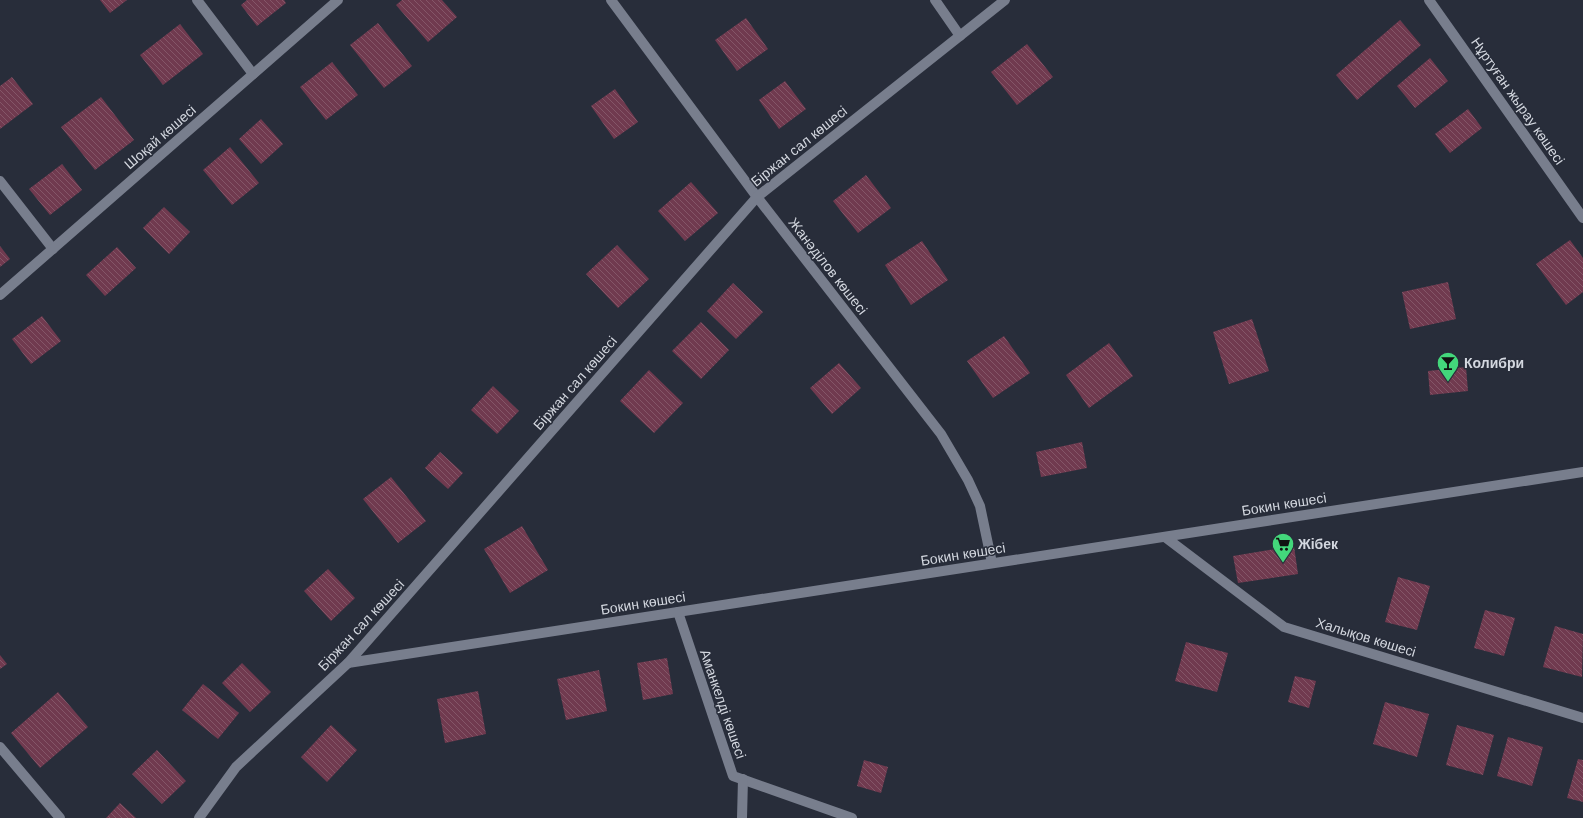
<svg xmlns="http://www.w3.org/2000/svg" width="1583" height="818" font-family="Arial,sans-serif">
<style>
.building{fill:url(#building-back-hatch)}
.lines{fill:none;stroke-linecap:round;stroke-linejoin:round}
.minor{stroke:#787e8d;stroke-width:10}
.labels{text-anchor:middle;stroke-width:3;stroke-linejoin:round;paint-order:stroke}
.street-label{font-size:14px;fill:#d3d7df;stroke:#282d3a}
.poi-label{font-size:14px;font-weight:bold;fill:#d3d7df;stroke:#282d3a;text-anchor:start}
</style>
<defs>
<pattern id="building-back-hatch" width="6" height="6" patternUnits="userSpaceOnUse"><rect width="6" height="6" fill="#703a4f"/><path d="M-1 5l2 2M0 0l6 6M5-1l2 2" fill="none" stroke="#845668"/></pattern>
</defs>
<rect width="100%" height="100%" fill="#282d3a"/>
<g class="building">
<path d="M100,0H127L110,13Z"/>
<path d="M247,0H284L286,3L257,26L241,5Z"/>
<path d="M402,0H442L457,17L428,42L396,5Z"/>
<path d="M746,18L768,49L737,71L715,40Z"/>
<path d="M1400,20L1421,45L1357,100L1336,75Z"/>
<path d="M378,23L412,66L384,88L350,45Z"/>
<path d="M180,24L203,54L163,85L140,55Z"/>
<path d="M1027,44L1053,77L1017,105L991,72Z"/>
<path d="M1430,58L1448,81L1415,108L1397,86Z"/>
<path d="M332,62L358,95L326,120L300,87Z"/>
<path d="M12,77L33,104L0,129V86Z"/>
<path d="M785,81L806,109L779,129L759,100Z"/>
<path d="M615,89L638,122L614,139L591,106Z"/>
<path d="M101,97L134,140L95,170L61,127Z"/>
<path d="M1468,109L1482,128L1450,153L1435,134Z"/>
<path d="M261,119L283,144L261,164L239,139Z"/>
<path d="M230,147L259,183L232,205L203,170Z"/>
<path d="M62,164L82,190L50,215L29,189Z"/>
<path d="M866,175L891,208L858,233L833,201Z"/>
<path d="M691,182L718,213L685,241L658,211Z"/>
<path d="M164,207L190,232L169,254L143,228Z"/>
<path d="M1570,240L1583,258V292L1566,305L1536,264Z"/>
<path d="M922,241L948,280L911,305L885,265Z"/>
<path d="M617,245L649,279L618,308L586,274Z"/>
<path d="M0,246L10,259L0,267Z"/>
<path d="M117,247L136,268L105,296L86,275Z"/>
<path d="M1448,282L1456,319L1410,329L1402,292Z"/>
<path d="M733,283L763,312L736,339L707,311Z"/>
<path d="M42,316L61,341L31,364L12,339Z"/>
<path d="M1252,319L1269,371L1229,384L1213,332Z"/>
<path d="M701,322L729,350L701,379L672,351Z"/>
<path d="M1004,336L1030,373L993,398L967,361Z"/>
<path d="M1109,343L1133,376L1089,408L1066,375Z"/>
<path d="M839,363L861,388L832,414L810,388Z"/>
<path d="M1466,367L1468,391L1430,395L1428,371Z"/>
<path d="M649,370L683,403L654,433L620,401Z"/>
<path d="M493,386L519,411L497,434L471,410Z"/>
<path d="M1082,442L1087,468L1041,477L1036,452Z"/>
<path d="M440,452L463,473L448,489L425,468Z"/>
<path d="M391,477L426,521L398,543L363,499Z"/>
<path d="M522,526L548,570L510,593L484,549Z"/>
<path d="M1294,546L1298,574L1238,583L1233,556Z"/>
<path d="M328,569L355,598L331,621L304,591Z"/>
<path d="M1398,577L1430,586L1417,630L1385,622Z"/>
<path d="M1485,610L1515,618L1504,656L1474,648Z"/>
<path d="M1555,626L1583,634L1582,677L1543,667Z"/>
<path d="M1186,642L1228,653L1217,692L1175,681Z"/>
<path d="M0,655L7,664L0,669Z"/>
<path d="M667,658L673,694L643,700L637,663Z"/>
<path d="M242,663L271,692L250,712L222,683Z"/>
<path d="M599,670L607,711L566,720L557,679Z"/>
<path d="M1295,676L1316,681L1309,708L1288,702Z"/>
<path d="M203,684L239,713L218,739L182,710Z"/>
<path d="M478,691L486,734L445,743L437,699Z"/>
<path d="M58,692L88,727L40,768L11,733Z"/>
<path d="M1385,702L1429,714L1417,757L1373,744Z"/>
<path d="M331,725L357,750L327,782L301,757Z"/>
<path d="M1457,725L1494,735L1483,775L1446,765Z"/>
<path d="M1508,737L1543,747L1532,786L1497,776Z"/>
<path d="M157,750L186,781L162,804L132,774Z"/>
<path d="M1578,759L1583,760V802L1567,798Z"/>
<path d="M864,760L888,767L881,793L857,786Z"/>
<path d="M120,803L136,818H106Z"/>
</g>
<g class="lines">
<g class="minor">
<path d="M197,0L253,74"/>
<path d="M611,0L757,197L941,434L968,480L980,506L992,563"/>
<path d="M935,0L960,36"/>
<path d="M1429,0L1583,218"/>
<path d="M0,181L53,249"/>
<path d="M0,295L338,0"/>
<path d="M1165,537L1284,627L1583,718"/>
<path d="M678,612L733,776L852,818"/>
<path d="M348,663L1583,472"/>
<path d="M0,747L60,818"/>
<path d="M199,818L236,767L348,663L757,197L1005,0"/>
<path d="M742,818L743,779"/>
</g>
</g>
<defs>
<g id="bar-pin" transform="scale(1.15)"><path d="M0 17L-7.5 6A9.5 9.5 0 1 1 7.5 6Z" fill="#43d77b" stroke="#282d3a"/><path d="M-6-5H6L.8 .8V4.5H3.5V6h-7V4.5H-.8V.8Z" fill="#111"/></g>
<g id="supermarket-pin" transform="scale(1.15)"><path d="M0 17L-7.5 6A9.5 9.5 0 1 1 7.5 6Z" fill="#43d77b" stroke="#282d3a"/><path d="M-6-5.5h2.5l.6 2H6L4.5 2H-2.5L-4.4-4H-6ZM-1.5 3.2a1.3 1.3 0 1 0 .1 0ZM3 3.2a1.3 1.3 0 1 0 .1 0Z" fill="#111"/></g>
</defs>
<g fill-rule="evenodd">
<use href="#bar-pin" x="1448" y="363"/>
<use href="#supermarket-pin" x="1283" y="544"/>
</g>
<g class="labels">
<g class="street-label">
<text transform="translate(1518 101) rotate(55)" y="5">Нұртуған жырау көшесі</text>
<text transform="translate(160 137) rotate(-41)" y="5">Шоқай көшесі</text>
<text transform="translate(799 146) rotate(-39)" y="5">Біржан сал көшесі</text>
<text transform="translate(828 266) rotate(52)" y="5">Жанәділов көшесі</text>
<text transform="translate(575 383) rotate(-49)" y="5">Біржан сал көшесі</text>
<text transform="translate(1284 504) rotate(-9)" y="5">Бокин көшесі</text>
<text transform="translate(963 554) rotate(-9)" y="5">Бокин көшесі</text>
<text transform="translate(643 603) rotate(-9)" y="5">Бокин көшесі</text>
<text transform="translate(361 625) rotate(-47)" y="5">Біржан сал көшесі</text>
<text transform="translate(1366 637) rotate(17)" y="5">Халықов көшесі</text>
<text transform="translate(723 704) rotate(71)" y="5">Аманкелді көшесі</text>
</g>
<g class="poi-label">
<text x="1464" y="368">Колибри</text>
<text x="1298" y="549">Жібек</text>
</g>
</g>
</svg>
